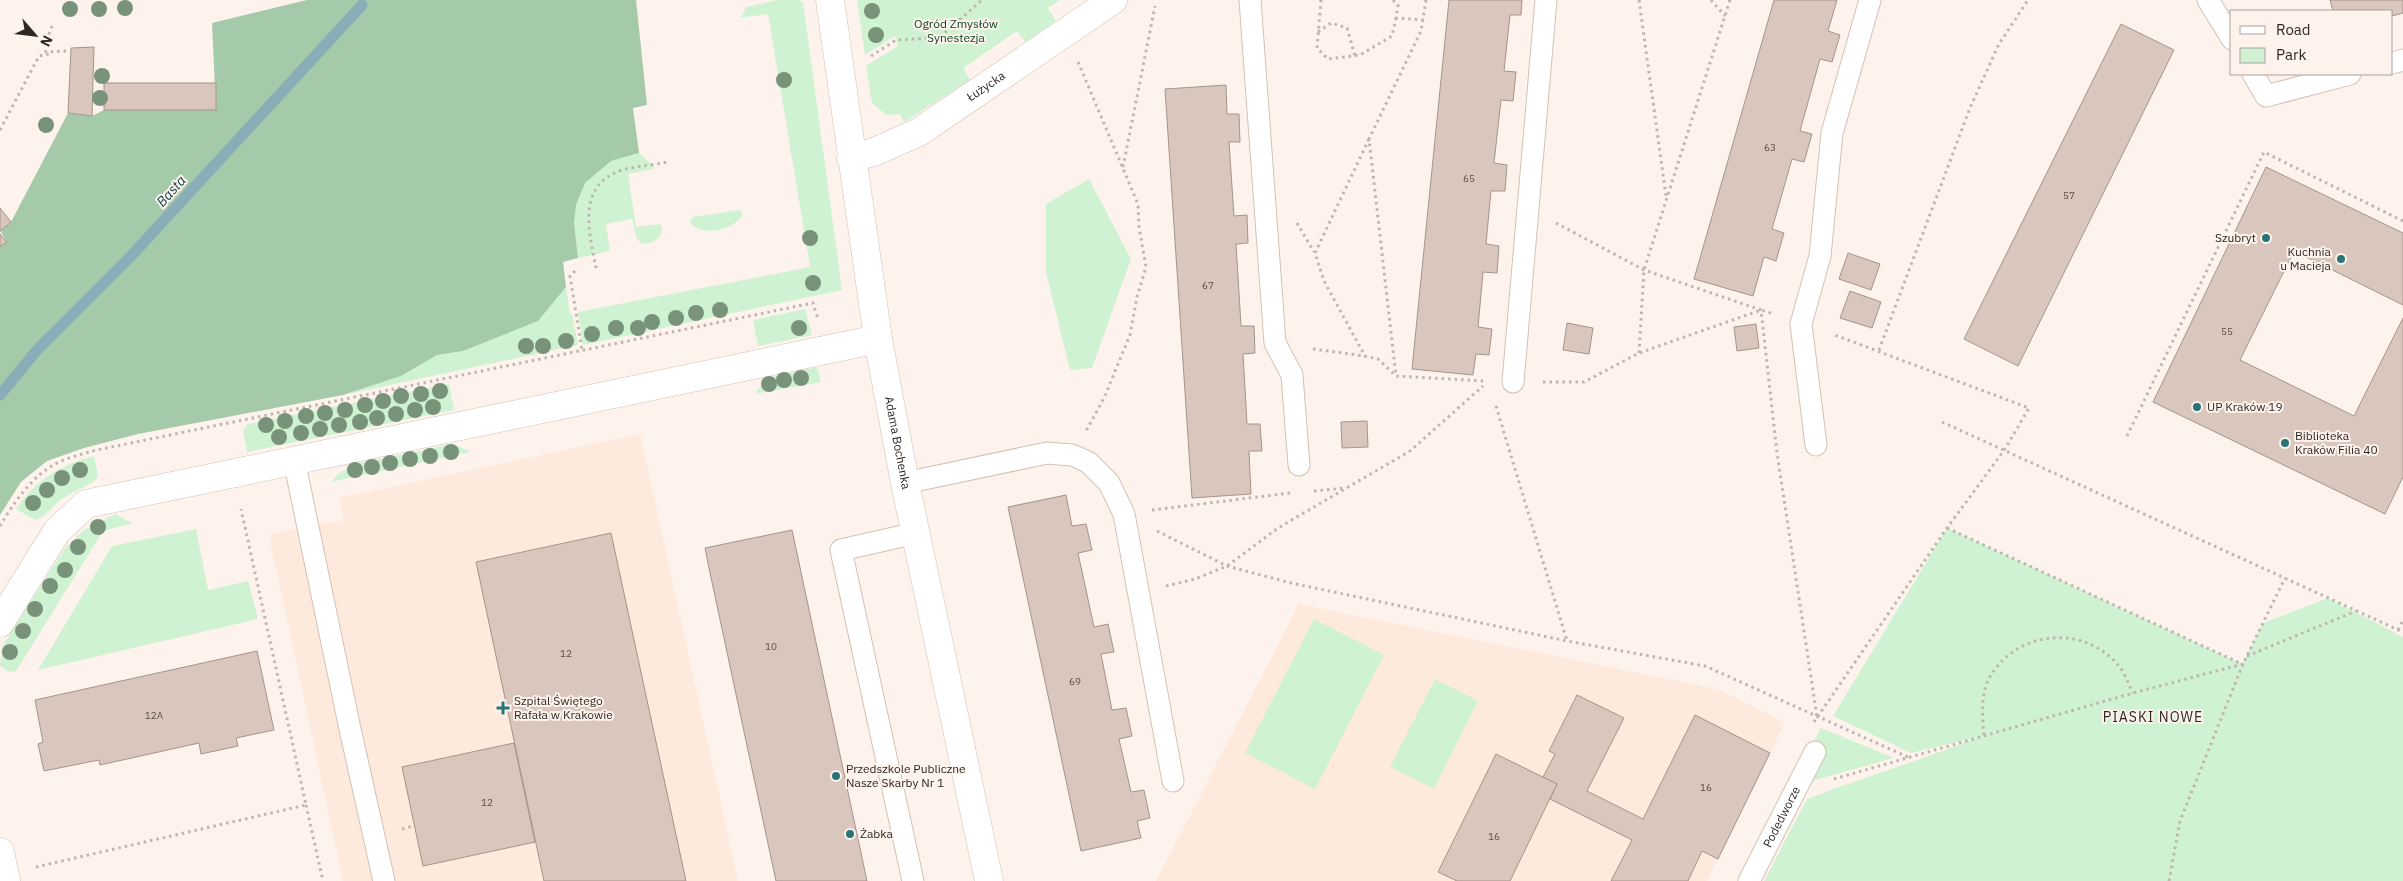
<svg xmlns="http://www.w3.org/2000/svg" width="2403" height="881" font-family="'IBM Plex Sans',sans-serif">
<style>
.built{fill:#fee9dd}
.green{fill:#cff2d3}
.forest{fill:#a5caaa}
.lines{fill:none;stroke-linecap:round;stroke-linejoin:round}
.stream{stroke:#8aaeb8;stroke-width:11}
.building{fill:#d9c6bc;stroke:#a5948a}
.lane-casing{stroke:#d3c1b6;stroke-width:23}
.street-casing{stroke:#d3c1b6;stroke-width:29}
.path{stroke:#bfb5af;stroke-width:3;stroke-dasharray:2.5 4;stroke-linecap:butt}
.lane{stroke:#fff;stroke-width:21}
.street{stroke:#fff;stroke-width:28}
.tree{fill:#78937a}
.poi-dot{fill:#297377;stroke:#fef3ec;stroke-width:2}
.labels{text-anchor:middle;stroke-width:4;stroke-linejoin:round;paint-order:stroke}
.number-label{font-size:10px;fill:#594f49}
.park-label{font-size:12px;fill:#0a451d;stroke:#fef3ec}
.street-label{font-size:12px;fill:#2e2723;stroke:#fef3ec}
.poi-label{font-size:12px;fill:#2e2723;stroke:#fef3ec;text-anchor:start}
.water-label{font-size:14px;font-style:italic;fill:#0d3d49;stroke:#fef3ec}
.neighbourhood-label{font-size:14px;letter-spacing:1px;fill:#2e2723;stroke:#fef3ec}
</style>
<rect width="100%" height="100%" fill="#fef3ec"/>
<g class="built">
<path d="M640,434L738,881H343L269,535L324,522L326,524L344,520L339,498Z"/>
<path d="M1299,604L1717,689L1785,723L1707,881H1156Z"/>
</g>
<g class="green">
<path d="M778,0H797L803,2L842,290L583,345L578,312L810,267L768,14L741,18L746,7Z"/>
<path d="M857,0H1060L1048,8L1056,21L1025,42L1017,31L963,68L970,80L904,122L900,114L886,115L872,103L866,66L898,46L895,36L865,55Z"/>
<path d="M639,153L654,166L653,169L628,174L636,227L659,224L662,226C663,239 653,243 642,244L637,239L632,219L606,224L610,251L578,258L574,223L576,205L585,183L611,161Z"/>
<path d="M1089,179L1131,259L1092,368L1070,370L1046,272V204Z"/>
<path d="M739,210L743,213C737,230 699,239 690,221L693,217Z"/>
<path d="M566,287L570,314H572L578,345L343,395L401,376L437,355L463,351L538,321Z"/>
<path d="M805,309L812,335L758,346L753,320Z"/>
<path d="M817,367L821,382L755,394L767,378Z"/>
<path d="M449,384L454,410L247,452L243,431L247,424Z"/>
<path d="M453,444L471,452L331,482L338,474L355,464Z"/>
<path d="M94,456L98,477C89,487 74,490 62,499C52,506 46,517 35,520L16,509C35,481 61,464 94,456Z"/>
<path d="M115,514L133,523L103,531L16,671L9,672L0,666L2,647L65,548L84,530Z"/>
<path d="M1947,528L2242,664L2263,623L2328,598L2403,637V881H1764L1807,799C1864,777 1922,760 1978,737L1911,753L1833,716Z"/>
<path d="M196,529L208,590L248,581L258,619L38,670L112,546Z"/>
<path d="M1314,619L1384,655L1315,789L1245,753Z"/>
<path d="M1435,679L1478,701L1434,789L1390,767Z"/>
<path d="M1821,728L1894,758L1808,782L1826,748L1814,741Z"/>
</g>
<path class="forest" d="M307,0H636L647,105L633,108L639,153L611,161L585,183L576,205L574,223L578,258L563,262L566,287L538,321L463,351L437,355L401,376L343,395L138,434L84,448L47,461L21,482L0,515V247L7,242L0,231L11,222L68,113L92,116L104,110H216L212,23Z"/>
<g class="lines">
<path class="stream" d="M0,395L37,350L132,255L362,5"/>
</g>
<g class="building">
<path d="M1449,0H1522L1521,15H1510L1504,71L1516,72L1513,101L1501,100L1494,163L1507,165L1505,191H1491L1486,244L1499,246L1497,273L1483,272L1478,327L1492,329L1489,355L1476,354L1473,375L1412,369Z"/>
<path d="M1774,0H1837L1828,31L1840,35L1832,62L1820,59L1800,131L1812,134L1804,162L1792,159L1772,229L1784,233L1776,261L1764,257L1753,296L1694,279Z"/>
<path d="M2330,0H2403V13L2392,16V11H2333Z"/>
<path d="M2121,24L2174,50L2018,366L1964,339Z"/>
<path d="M94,47L92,116L68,113L71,48Z"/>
<rect x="104" y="83" width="112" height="27"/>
<path d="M1226,85L1227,114H1239L1240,142H1229L1234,216L1247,215L1248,243L1236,244L1241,326H1254L1255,353L1243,354L1247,424H1260L1262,451H1249L1251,494L1192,498L1165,89Z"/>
<path d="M2266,167L2403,233V305L2294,251L2240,360L2354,416L2403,318V477L2385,514L2153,402Z"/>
<path d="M0,208L11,222L0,231Z"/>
<path d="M0,234L7,242L0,247Z"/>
<path d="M1848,253L1880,264L1871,290L1839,279Z"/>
<path d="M1850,291L1881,302L1872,328L1840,318Z"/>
<path d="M1567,323L1593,328L1589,354L1563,350Z"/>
<path d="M1756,324L1759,348L1737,351L1734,327Z"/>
<path d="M1367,421L1368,447L1342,448L1341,422Z"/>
<path d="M1066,495L1072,526L1086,524L1092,550L1078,553L1094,627L1108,624L1114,652L1101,654L1112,710L1126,708L1132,736L1119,739L1131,792L1144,790L1150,818L1137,821L1141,838L1081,851L1008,507Z"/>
<path d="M792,530L867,881H776L709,568L705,548Z"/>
<path d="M611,533L686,881H544L476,562Z"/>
<path d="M257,651L274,730L236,738L238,746L201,754L199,743L100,765L99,760L44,771L38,744L43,742L35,700Z"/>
<path d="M1577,695L1624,718L1587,791L1643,819L1695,715L1770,753L1718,859L1702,851L1688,881H1611L1632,840L1550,799L1557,784L1543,777L1555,754L1549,751Z"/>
<path d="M514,743L535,842L423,866L402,767Z"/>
<path d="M1496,754L1557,784L1510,881H1457L1438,872Z"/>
</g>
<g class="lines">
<g class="lane-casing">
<g id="lane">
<path d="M1250,0L1275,343L1292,375L1299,465"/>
<path d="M2208,0L2232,39"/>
<path d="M2392,63L2403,60"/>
<path d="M2253,74L2266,96L2350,74"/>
<path d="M1513,382L1546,0"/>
<path d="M1816,445L1801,324L1820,256L1832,133L1870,0"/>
<path d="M294,460L350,729L384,881"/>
<path d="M905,483L1047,453L1072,455L1088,462L1109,483L1124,514L1173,781"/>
<path d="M913,881L841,550L916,533"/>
<path id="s1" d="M1749,881L1815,752"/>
</g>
</g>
<g class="street-casing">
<g id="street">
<path id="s2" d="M830,0L878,339L905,483L989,881"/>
<path id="s3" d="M851,158L874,152L919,132L1113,0"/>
<path d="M0,623L57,531L86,504L878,339"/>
<path d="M0,852L6,881"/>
</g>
</g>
<g class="path">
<path d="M1321,0L1317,48L1328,59L1360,55L1392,36L1396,18"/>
<path d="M1393,0L1398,5L1396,18L1424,20"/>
<path d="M1426,0L1421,31L1369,139L1396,376L1485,381"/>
<path d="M1639,0L1666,196"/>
<path d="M1711,0L1725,16"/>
<path d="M52,26L44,47L46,52L67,51"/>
<path d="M1318,32L1331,23L1347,28L1355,56"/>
<path d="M940,37L982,0"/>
<path d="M871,56L896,40L965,36"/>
<path d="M1078,62L1138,204L1139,227L1146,267L1137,297L1130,335L1104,398L1086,431"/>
<path d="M0,130L39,56L49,54L48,51"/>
<path d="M1369,139L1315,253L1324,281L1365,356L1378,359L1396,376"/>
<path d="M1123,167L1155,6"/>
<path d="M1297,223L1314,252"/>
<path d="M1556,223L1644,270L1761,310L1777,453L1817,717"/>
<path d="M596,268C589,232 576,185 622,170C637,166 653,165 668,162"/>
<path d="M575,271L570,276L582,350"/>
<path d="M1313,349L1365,356"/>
<path d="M1879,350L1970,108L1999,44L2028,0"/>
<path d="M1639,353L1644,270L1730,0"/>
<path d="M1543,382H1584L1639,353L1761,310L1774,314"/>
<path d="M1496,406L1567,641"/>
<path d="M1942,422L2403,632"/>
<path d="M2127,436L2264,152L2403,221"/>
<path d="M1314,491L1345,488"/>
<path d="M1152,510L1290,493"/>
<path d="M0,526C13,504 31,477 55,464C66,458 80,455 92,451L813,303L818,319"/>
<path d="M1947,528L2242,664"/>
<path d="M1157,531L1227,566L1291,583L1567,641L1705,666L1910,758"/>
<path d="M1166,586L1195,579L1227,566L1278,528L1410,451L1483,386"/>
<path d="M2398,630L2403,620"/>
<path d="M2247,656L2356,611"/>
<path d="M1814,722L1947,528L2005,449L2029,408L1832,334"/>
<path d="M1984,735C1982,715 1980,693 1991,675C2019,630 2084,624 2119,666C2125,673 2128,684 2133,693"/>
<path d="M1834,779L2133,693L2243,664"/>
<path d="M306,805L323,881"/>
<path d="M402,829L413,826"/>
<path d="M36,867L306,805L241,509"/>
<path d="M2169,881L2180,821L2243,664L2285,578"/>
</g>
<use href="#lane" class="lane"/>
<use href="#street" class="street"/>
</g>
<g class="tree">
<circle cx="125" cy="8" r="8"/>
<circle cx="70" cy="9" r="8"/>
<circle cx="99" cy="9" r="8"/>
<circle cx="872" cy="11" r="8"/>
<circle cx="876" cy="35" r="8"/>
<circle cx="102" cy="76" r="8"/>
<circle cx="784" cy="80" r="8"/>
<circle cx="100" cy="98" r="8"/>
<circle cx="46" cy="125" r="8"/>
<circle cx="810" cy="238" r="8"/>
<circle cx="813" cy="283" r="8"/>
<circle cx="720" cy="310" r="8"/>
<circle cx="696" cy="313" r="8"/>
<circle cx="676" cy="318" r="8"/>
<circle cx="652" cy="322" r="8"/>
<circle cx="616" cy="328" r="8"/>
<circle cx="638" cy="328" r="8"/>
<circle cx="799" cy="328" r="8"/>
<circle cx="592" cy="334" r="8"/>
<circle cx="566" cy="341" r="8"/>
<circle cx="526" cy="346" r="8"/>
<circle cx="543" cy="346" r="8"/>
<circle cx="801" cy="378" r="8"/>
<circle cx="784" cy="380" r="8"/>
<circle cx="769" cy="384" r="8"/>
<circle cx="440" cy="391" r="8"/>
<circle cx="421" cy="394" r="8"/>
<circle cx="401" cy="396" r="8"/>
<circle cx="383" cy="401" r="8"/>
<circle cx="365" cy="405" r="8"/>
<circle cx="433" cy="407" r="8"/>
<circle cx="345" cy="410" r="8"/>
<circle cx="415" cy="410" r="8"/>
<circle cx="325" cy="413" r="8"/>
<circle cx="396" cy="414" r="8"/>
<circle cx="306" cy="416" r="8"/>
<circle cx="377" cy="418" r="8"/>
<circle cx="285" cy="421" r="8"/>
<circle cx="360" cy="422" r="8"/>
<circle cx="266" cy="425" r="8"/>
<circle cx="339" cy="425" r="8"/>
<circle cx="320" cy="429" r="8"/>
<circle cx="301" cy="433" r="8"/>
<circle cx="279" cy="437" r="8"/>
<circle cx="451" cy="452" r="8"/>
<circle cx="430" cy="456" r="8"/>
<circle cx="410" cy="459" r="8"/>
<circle cx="390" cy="463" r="8"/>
<circle cx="372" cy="467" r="8"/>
<circle cx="80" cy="470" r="8"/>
<circle cx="355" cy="470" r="8"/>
<circle cx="62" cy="478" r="8"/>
<circle cx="47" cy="490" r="8"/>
<circle cx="33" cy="503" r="8"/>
<circle cx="98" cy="527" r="8"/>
<circle cx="78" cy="547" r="8"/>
<circle cx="65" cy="570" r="8"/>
<circle cx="50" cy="586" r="8"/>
<circle cx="35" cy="609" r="8"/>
<circle cx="23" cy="631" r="8"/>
<circle cx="10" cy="652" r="8"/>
</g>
<g class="poi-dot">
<circle cx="2266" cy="238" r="5"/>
<circle cx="2341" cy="259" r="5"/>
<circle cx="2197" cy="407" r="5"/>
<circle cx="2285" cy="443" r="5"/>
<path d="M500.5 700.5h5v5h5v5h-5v5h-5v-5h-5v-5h5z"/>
<circle cx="836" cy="776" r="5"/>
<circle cx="850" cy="834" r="5"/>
</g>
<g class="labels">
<g class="number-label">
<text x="1770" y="151">63</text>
<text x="1469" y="182">65</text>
<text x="2069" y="199">57</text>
<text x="1208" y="289">67</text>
<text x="2227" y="335">55</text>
<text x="771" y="650">10</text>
<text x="566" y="657">12</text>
<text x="1075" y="685">69</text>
<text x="154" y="719">12A</text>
<text x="1706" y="791">16</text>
<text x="487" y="806">12</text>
<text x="1494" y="840">16</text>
</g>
<g class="park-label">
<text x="956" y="28">Ogród Zmysłów<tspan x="956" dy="14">Synestezja</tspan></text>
</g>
<g class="street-label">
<text dy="4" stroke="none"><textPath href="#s3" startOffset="154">Łużycka</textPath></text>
<text dy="4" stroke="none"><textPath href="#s2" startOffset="448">Adama Bochenka</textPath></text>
<text dy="4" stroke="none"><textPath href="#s1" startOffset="72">Podedworze</textPath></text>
</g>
<g class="poi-label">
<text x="2256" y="242" text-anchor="end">Szubryt</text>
<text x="2331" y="256" text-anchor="end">Kuchnia<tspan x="2331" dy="14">u Macieja</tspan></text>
<text x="2207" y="411">UP Kraków 19</text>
<text x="2295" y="440">Biblioteka<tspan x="2295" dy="14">Kraków Filia 40</tspan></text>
<text x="514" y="705">Szpital Świętego<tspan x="514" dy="14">Rafała w Krakowie</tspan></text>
<text x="846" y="773">Przedszkole Publiczne<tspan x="846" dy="14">Nasze Skarby Nr 1</tspan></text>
<text x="860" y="838">Żabka</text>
</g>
<g class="water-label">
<text transform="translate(171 191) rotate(-48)" y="5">Basta</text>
</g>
<g class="neighbourhood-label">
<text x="2153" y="722">PIASKI NOWE</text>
</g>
</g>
<rect x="2230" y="10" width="162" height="65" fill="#fef3ec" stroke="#aba19c"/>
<rect x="2240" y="26" width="25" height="8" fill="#ffffff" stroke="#aba19c"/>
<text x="2276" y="35" font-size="15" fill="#2e2723">Road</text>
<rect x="2240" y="48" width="25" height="15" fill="#cff2d3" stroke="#aba19c"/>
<text x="2276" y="60" font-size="15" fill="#2e2723">Park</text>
<g transform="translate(35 35) rotate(118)" stroke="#fef3ec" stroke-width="4" paint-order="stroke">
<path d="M0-4L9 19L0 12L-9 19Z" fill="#2e2723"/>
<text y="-8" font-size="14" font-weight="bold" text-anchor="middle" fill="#2e2723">N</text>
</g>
</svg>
